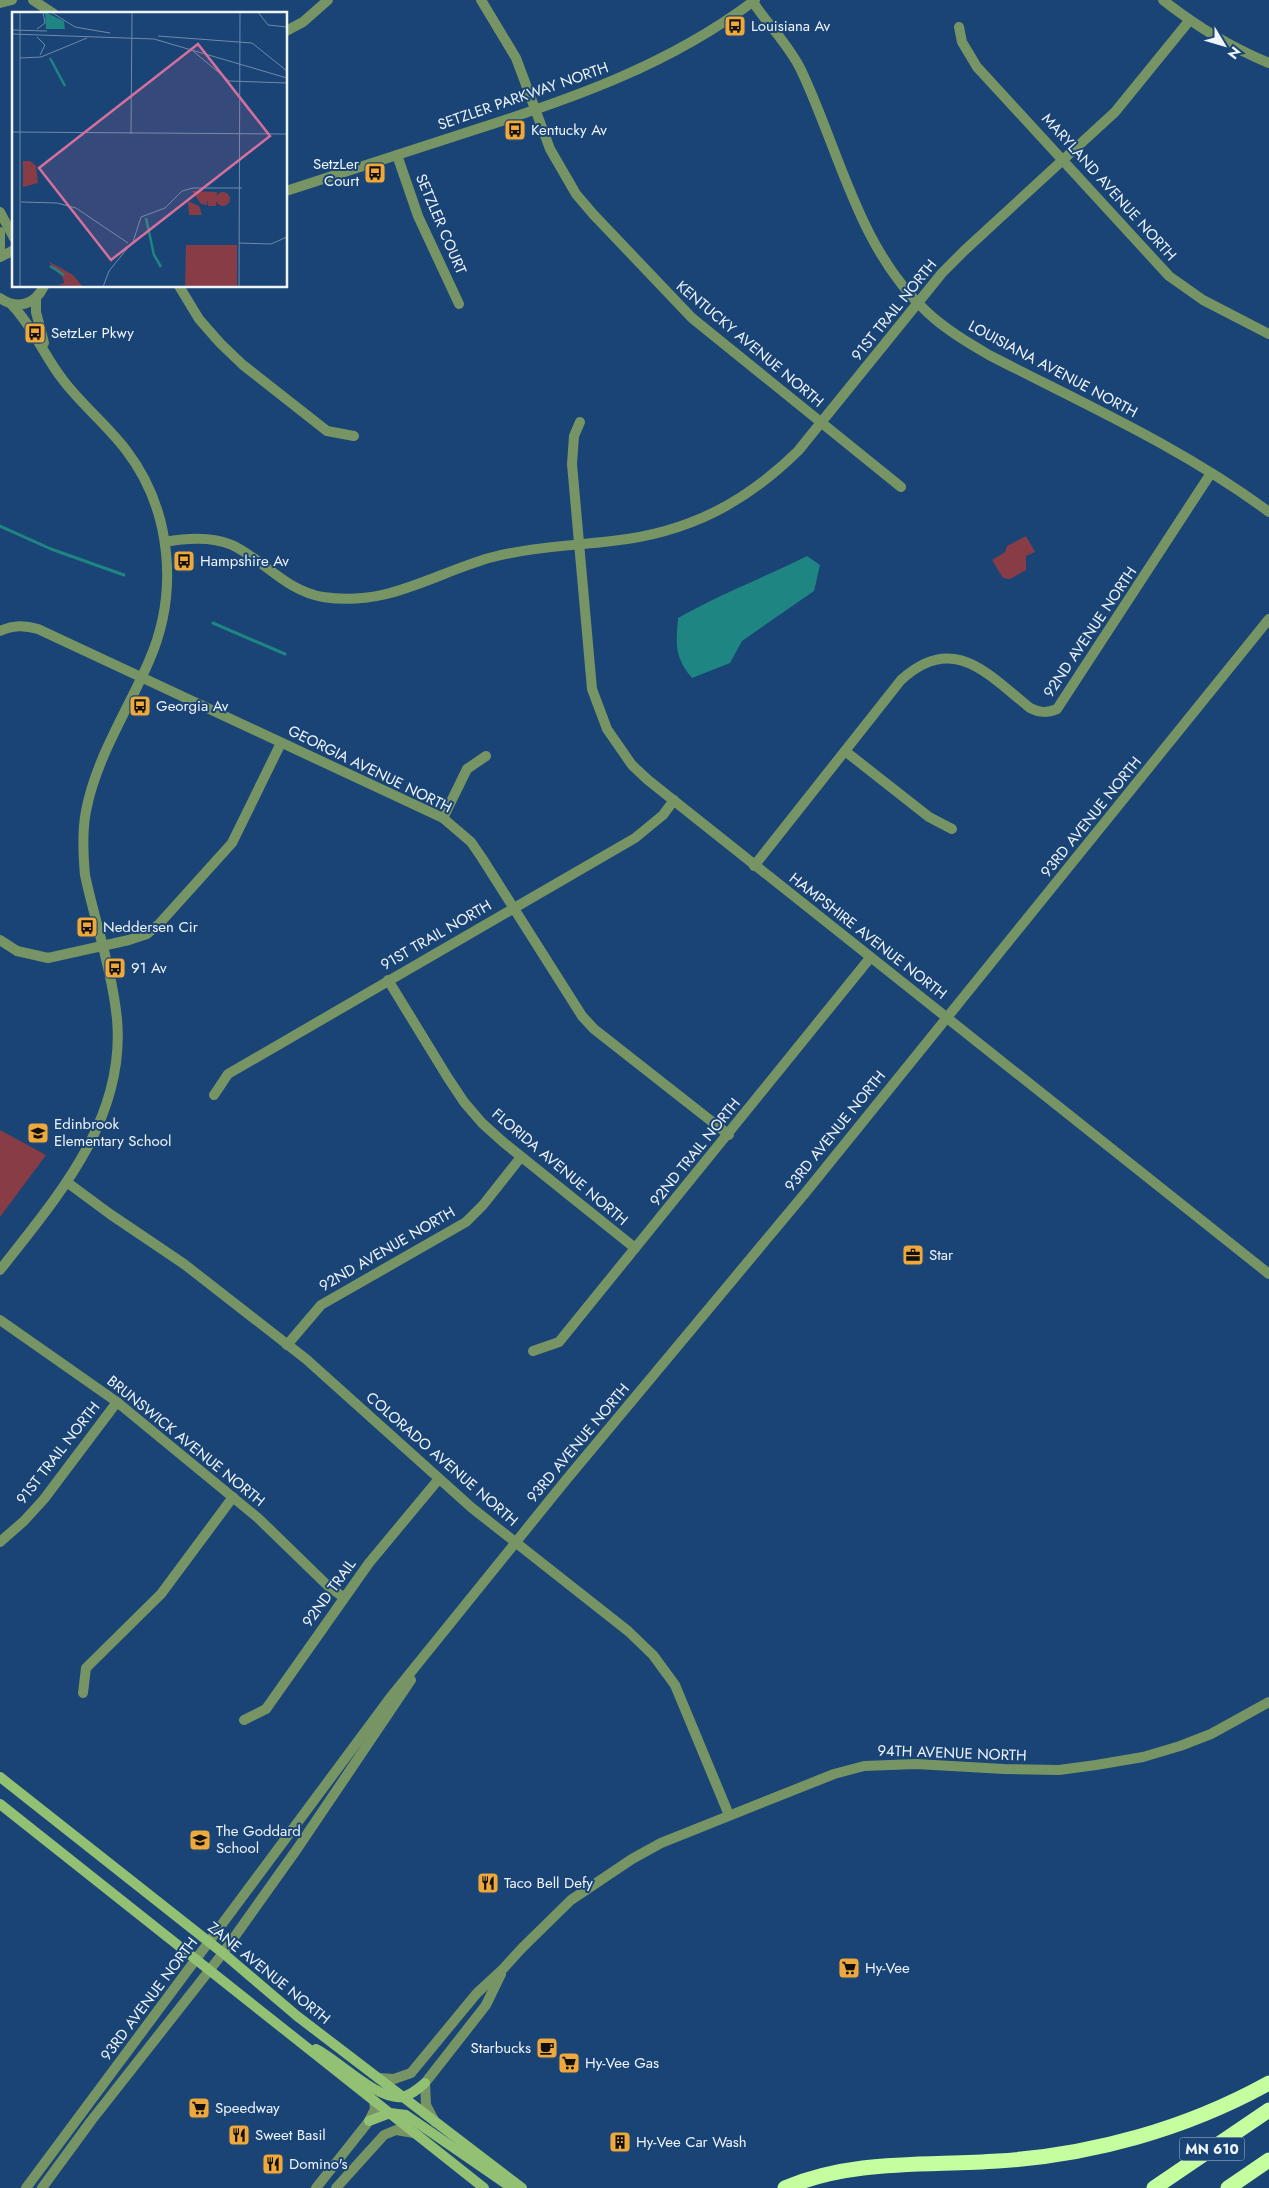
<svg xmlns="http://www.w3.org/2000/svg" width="1269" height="2188" font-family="Jost,sans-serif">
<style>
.green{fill:#873c46}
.water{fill:#1e8583}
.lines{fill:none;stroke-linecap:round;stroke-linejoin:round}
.stream{stroke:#1e8583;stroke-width:3}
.minor{stroke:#779464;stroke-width:10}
.tertiary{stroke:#779464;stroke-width:10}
.secondary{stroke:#93c174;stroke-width:10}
.motorway{stroke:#c5fe9e;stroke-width:15}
.labels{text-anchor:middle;stroke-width:4;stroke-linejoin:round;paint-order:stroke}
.shield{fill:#194475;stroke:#afbfd2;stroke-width:1}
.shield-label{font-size:14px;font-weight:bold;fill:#eff4fa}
.poi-label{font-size:15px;fill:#eff4fa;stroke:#194475;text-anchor:start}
.street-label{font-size:15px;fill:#eff4fa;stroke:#194475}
.inset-river{fill:none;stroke:#1e8583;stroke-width:2.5}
.inset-road{fill:none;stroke:#6f8aaa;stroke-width:1}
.view{fill:#d4709b;fill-opacity:0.15;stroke:#d4709b;stroke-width:2.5}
.inset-edge{fill:none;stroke:#eff4fa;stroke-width:2.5}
</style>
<rect width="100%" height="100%" fill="#194475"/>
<g class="green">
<path d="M1026,536L1035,552L1026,556V570L1010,579L1003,578L992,560L1005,552L1007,546Z"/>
<path d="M0,1130L46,1155L0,1217Z"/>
</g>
<path class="water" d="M807,556L820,565L814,591L742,641L730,663L692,678C674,656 676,645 678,618C720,594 765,577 807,556Z"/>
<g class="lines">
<g class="stream">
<path d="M0,526L51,549L124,575"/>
<path d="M213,623L285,654"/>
</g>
<g class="minor">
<path d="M33,0L54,14"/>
<path d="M481,0L516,58L550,149L576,194L593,214L692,318L901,487"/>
<path d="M1163,0C1196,26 1230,47 1269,63"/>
<path d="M753,2C768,25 789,45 801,70C840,152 858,248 927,312C945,329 967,342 989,355C1084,404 1183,448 1269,512"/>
<path d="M0,3L12,0"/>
<path d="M959,27L962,42L977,67L1169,276L1203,300L1269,334"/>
<path d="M286,31L303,22L328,0"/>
<path d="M397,155L418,216L459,304"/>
<path d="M179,286L199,319L220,343L243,365L327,431L354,436"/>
<path d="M580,422L574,436L572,464L592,689L607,729L632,765L648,780L946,1017"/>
<path d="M165,542C187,538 211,536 232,545C264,560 286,591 323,597C386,607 431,575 489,558C530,547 571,546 612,541C688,533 745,503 798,451L942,273L965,250L1115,112L1189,21"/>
<path d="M0,631C13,625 24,625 38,629L443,818L471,842L482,858L582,1016L594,1029L729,1135"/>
<path d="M845,751L929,817L952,829"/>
<path d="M443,818L467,769L486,756"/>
<path d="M754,866L901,680C953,632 988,674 1030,708C1040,713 1047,713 1057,709L1211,473"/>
<path d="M0,940L17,951L48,958L129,940L147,934L159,924L232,843L281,743"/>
<path d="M388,980L448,1078L464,1102L482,1123L503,1142L635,1248"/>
<path d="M214,1095L228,1074L635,838L663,815L674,800"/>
<path d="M68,1183L110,1214L184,1264L306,1359L472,1508L628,1631L653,1655L675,1685L729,1815"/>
<path d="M0,1320L117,1402L258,1518L327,1585L343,1597"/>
<path d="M287,1345L321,1305L466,1222L483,1205L521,1157"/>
<path d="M533,1351L559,1342L870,958"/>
<path d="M0,1542L24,1521L44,1499L117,1402"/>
<path d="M83,1693L86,1668L161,1594L233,1497"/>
<path d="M244,1720L266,1709L369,1563L438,1480"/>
<path d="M378,2078L394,2079L411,2073L477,1993L502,1970L522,1948L571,1900L632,1859L661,1843L834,1774L864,1766L916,1764L1004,1769L1059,1770L1096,1765L1143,1757L1180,1746L1211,1734L1269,1702"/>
<path d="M435,2122L426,2105L425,2083L486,2005L501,1974"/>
<path d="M316,2188L369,2121L375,2109L374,2101"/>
<path d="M336,2188L384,2135L396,2130L414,2133"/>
</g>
<g class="tertiary">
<path d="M286,191C349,170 412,150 474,130C574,98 671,64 755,0"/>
<path d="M0,212L14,238"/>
<path d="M0,232V248"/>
<path d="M0,257L14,250"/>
<path d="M0,298C17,310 35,305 44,286"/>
<path d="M36,299V312L44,343"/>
<path d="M946,1017L1269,1274"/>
<path d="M0,1270C57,1197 126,1120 117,1019C112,970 95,922 85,875C83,853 82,831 86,811C96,758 128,710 149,661C179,593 172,510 126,450C107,425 82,405 63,380C44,356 34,328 12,305"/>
<path d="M26,2188L390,1698L566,1480L806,1192L1269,619"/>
<path d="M42,2188L91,2121L223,1953L297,1849L411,1680"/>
</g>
<g class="secondary">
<path d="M0,1777L223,1953L297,2016L522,2188"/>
<path d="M0,1804L484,2188"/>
<path d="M316,2049C338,2060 378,2101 402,2097C411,2095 418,2089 425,2083"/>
<path d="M369,2121L390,2113L406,2115L512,2188"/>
</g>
<g class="motorway">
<path d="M785,2188C852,2159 926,2166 998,2161C1092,2155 1186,2129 1269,2083"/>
<path d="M1154,2188L1269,2110"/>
<path d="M1228,2188L1269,2160"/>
</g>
</g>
<defs>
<g id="bus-square" transform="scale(1.125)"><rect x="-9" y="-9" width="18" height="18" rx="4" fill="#eea83c" stroke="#194475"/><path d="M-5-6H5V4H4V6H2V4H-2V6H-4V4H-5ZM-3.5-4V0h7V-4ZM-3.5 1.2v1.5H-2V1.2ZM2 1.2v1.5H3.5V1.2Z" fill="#111"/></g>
<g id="school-square" transform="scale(1.125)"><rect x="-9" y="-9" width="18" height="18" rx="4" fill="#eea83c" stroke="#194475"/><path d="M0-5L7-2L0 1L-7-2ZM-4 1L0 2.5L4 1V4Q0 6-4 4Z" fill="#111"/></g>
<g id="office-square" transform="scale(1.125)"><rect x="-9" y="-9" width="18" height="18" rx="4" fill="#eea83c" stroke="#194475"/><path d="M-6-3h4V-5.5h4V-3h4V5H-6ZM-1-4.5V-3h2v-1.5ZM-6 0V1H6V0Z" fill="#111"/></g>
<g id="restaurant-square" transform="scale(1.125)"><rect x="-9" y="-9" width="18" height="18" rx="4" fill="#eea83c" stroke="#194475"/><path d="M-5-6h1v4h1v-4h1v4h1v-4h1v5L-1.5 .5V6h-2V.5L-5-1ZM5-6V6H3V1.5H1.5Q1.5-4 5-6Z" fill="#111"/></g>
<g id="supermarket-square" transform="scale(1.125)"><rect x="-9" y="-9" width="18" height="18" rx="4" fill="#eea83c" stroke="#194475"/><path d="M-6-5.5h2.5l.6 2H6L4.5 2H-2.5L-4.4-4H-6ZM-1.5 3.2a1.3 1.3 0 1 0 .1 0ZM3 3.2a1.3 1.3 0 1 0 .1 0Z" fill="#111"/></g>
<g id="cafe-square" transform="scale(1.125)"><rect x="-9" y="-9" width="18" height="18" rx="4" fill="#eea83c" stroke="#194475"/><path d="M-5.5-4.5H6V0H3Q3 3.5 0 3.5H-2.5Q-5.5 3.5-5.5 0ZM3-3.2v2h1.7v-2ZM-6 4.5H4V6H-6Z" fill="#111"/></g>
<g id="building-square" transform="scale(1.125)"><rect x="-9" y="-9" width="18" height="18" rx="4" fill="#eea83c" stroke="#194475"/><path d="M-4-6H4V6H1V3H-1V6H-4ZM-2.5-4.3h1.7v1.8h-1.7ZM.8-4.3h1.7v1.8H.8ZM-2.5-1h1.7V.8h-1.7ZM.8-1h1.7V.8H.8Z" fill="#111"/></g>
</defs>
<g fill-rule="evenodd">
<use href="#bus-square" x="735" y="26"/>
<use href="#bus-square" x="515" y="130"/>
<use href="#bus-square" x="375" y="173"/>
<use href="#bus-square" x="35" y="333"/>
<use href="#bus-square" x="184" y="561"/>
<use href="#bus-square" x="140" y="706"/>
<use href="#bus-square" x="87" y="927"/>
<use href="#bus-square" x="115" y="968"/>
<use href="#school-square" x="38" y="1133"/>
<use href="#office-square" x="913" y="1255"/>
<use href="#school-square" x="200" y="1840"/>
<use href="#restaurant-square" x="488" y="1883"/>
<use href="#supermarket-square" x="849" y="1968"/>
<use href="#cafe-square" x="547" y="2048"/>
<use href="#supermarket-square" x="569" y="2063"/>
<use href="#supermarket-square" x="199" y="2108"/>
<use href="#restaurant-square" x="239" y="2135"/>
<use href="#building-square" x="620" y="2142"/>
<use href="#restaurant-square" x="273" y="2164"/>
</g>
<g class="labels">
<rect class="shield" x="1179.5" y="2137.5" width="65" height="23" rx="4"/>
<g class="shield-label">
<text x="1212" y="2154">MN 610</text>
</g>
<g class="poi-label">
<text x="751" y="31">Louisiana Av</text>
<text x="531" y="135">Kentucky Av</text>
<text x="359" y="169" text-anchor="end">SetzLer<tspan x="359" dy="17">Court</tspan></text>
<text x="51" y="338">SetzLer Pkwy</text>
<text x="200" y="566">Hampshire Av</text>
<text x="156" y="711">Georgia Av</text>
<text x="103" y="932">Neddersen Cir</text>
<text x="131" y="973">91 Av</text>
<text x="54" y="1129">Edinbrook<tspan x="54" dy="17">Elementary School</tspan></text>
<text x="929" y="1260">Star</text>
<text x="216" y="1836">The Goddard<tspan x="216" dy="17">School</tspan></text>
<text x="504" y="1888">Taco Bell Defy</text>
<text x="865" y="1973">Hy-Vee</text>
<text x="531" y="2053" text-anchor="end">Starbucks</text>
<text x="585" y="2068">Hy-Vee Gas</text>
<text x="215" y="2113">Speedway</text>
<text x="255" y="2140">Sweet Basil</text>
<text x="636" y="2147">Hy-Vee Car Wash</text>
<text x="289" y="2169">Domino's</text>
</g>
<g class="street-label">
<text transform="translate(523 96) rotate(-19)" y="5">SETZLER PARKWAY NORTH</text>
<text transform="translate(1109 187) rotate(48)" y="5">MARYLAND AVENUE NORTH</text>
<text transform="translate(441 224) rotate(67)" y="5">SETZLER COURT</text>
<text transform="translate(894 310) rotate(-51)" y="5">91ST TRAIL NORTH</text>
<text transform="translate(750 344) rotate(40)" y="5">KENTUCKY AVENUE NORTH</text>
<text transform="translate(1053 369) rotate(28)" y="5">LOUISIANA AVENUE NORTH</text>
<text transform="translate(1090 632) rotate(-56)" y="5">92ND AVENUE NORTH</text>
<text transform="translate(370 769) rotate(26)" y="5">GEORGIA AVENUE NORTH</text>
<text transform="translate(1091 817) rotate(-51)" y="5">93RD AVENUE NORTH</text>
<text transform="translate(436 935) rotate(-30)" y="5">91ST TRAIL NORTH</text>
<text transform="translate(868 936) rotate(38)" y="5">HAMPSHIRE AVENUE NORTH</text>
<text transform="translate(835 1131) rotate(-51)" y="5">93RD AVENUE NORTH</text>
<text transform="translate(695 1152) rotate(-51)" y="5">92ND TRAIL NORTH</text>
<text transform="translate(560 1167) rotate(40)" y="5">FLORIDA AVENUE NORTH</text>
<text transform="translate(387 1249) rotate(-30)" y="5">92ND AVENUE NORTH</text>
<text transform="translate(186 1441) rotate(39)" y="5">BRUNSWICK AVENUE NORTH</text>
<text transform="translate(578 1443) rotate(-50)" y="5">93RD AVENUE NORTH</text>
<text transform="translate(58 1453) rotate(-52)" y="5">91ST TRAIL NORTH</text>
<text transform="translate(442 1459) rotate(41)" y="5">COLORADO AVENUE NORTH</text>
<text transform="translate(329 1593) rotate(-54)" y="5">92ND TRAIL</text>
<text transform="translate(952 1753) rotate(2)" y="5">94TH AVENUE NORTH</text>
<text transform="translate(269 1973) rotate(39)" y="5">ZANE AVENUE NORTH</text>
<text transform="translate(149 1999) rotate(-53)" y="5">93RD AVENUE NORTH</text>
</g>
</g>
<g transform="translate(12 12)">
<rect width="275" height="275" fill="#194475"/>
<path d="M11,149H18L24,154L26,171L11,175ZM180,179L205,180L204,194H196L195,186V193L189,192ZM204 187a7 7 0 1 1 14 0a7 7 0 1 1-14 0ZM176,189L187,194L190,203H177ZM174,233H225V275H173ZM36,249L61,263L71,275L46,273L52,271L51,266Z" fill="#873c46"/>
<path d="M33,0L52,9L53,17H34Z" fill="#1e8583"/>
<path class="inset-river" d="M38,46L53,74M134,206L142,243L149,255M38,254L52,263"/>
<path class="inset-road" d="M39,0L63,15L98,21M246,0L256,13L275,15M25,17L33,11L31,0M0,18L35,19M0,22L142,27L275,66M146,24L240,31L275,59M25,25L33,33L28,43M181,39L217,69L275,71M8,46L29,45L75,26M0,120L275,122M119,122L120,0M9,190L45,191L64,196L116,231M121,230L129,205L153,196L170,179L181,176H230M227,231L259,232L275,225M8,275V0M91,275L97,259L118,233M227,275L228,0"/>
<path class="view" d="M186,32L258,124L99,248L27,156Z"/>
<rect width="275" height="275" class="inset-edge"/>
</g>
<g transform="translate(1224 45) rotate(128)" stroke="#194475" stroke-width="4" paint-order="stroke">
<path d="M0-4L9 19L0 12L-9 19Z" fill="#eff4fa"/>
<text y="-8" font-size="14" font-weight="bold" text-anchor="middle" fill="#eff4fa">N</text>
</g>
</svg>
